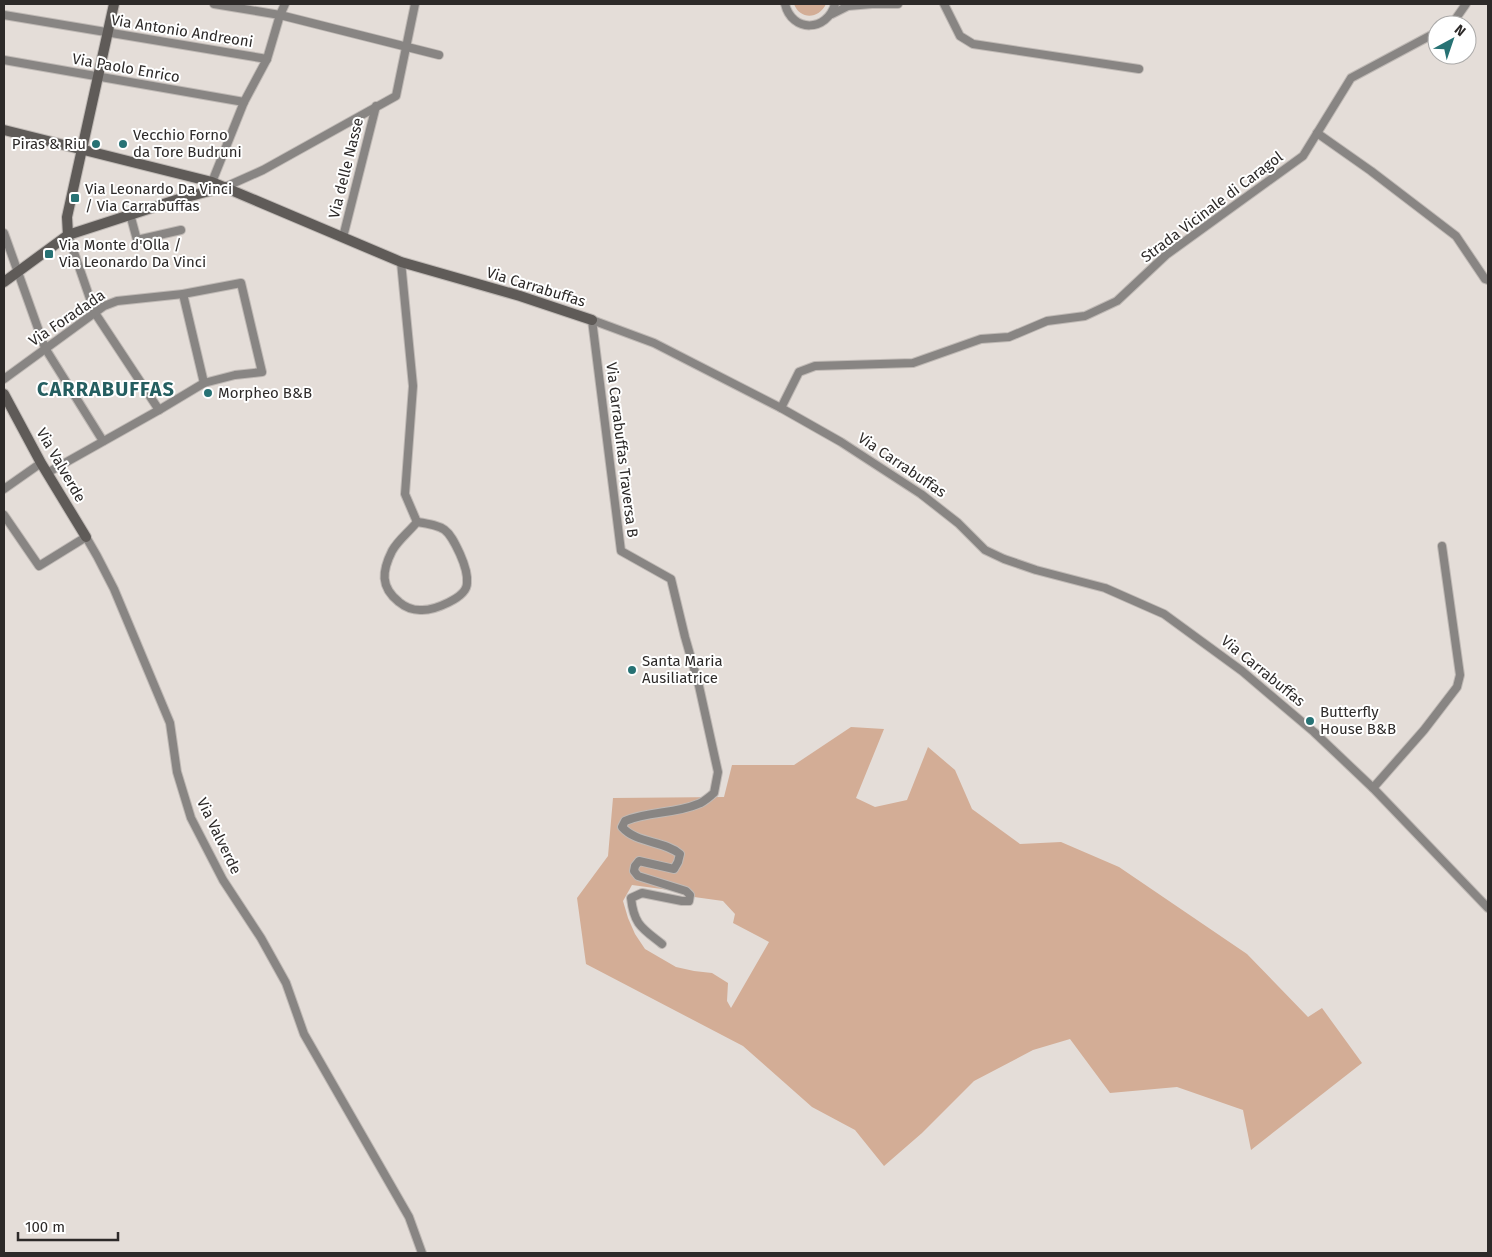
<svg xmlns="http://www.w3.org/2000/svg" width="1492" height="1257" font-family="'Fira Sans',sans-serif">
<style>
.green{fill:#d3ad96;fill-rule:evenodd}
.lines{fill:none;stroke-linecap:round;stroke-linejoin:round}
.street-casing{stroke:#bfb9b5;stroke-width:10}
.secondary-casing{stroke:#bfb9b5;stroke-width:12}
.street{stroke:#888583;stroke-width:8}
.secondary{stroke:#5f5b58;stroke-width:10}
.poi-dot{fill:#277274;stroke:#fff;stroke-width:2}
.labels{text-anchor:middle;stroke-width:4;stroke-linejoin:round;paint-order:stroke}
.street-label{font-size:15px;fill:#2d2a29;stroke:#fff}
.poi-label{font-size:15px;fill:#2d2a29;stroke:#fff;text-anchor:start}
.district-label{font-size:20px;font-weight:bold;letter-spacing:1px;fill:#245e60;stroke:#fff}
</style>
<rect width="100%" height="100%" fill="#e4ddd8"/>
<g class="green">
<path d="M794,4H826C819,19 800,20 794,4Z"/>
<path d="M851,727L884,729L856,798L875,807L907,800L928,747L955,770L972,809L1020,844L1061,842L1119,867L1247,954L1308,1017L1322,1008L1362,1063L1251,1150L1243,1110L1177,1087L1110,1093L1070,1039L1033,1050L974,1081L922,1133L884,1166L855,1130L812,1107L743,1046L586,964L577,898L608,856L613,798L724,797L732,765H794ZM632,885L669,890L687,896L723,901L735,914L733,923L769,942L731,1008L727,1001L728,983L712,973L694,971L676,967L645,949L635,934L628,918L623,901Z"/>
</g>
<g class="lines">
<g class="street-casing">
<g id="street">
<path d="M214,4L280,15L439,55"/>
<path d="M785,4C792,33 827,32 835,4"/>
<path d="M872,4H898"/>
<path d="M944,4L960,36L973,44L1139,69"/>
<path d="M832,14L848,6L872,4H870"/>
<path d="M4,15L267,59"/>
<path d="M1450,25L1452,24L1466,4"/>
<path d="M4,60L244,102"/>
<path d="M1317,133L1371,171L1456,236L1485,279L1488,280"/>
<path d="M210,187L244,102L267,59L280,15L285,4"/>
<path d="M225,187L263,170L396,96L415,4"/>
<path d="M130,214L137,240L181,230"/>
<path d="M4,233L45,348L103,441"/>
<path d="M68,235L95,313L159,410"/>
<path d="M343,237L376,106"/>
<path d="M401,262L413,386L405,494L417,522"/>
<path d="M183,294L204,383"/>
<path d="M4,379L104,306L117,301L183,294L241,283L262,372L235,375L204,383L159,410L47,473"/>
<path d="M781,408L799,372L815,366L913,363L981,339L1009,337L1047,321L1085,316L1117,301L1166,255L1303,156L1351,78L1437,32"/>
<path d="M4,489L41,463"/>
<path d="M4,515L39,566L86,537L97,556L114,589L170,723L177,772L191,818L223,880L261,938L286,983L304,1034L409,1217L422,1253"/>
<path d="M417,522C445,526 448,528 460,554C464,563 468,574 467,583C467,598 433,611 420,610C412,610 405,607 399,602C380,587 382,571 392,551C398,540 409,532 417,522Z"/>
<path d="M1373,788L1424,730L1457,687L1460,675L1442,546"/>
<path d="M662,944C642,928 634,925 631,898L642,893L682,901H689L690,895L686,891L638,876L634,871L635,866L639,861L674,869L678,862L680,854C663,840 637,844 622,827L625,821C648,811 675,814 698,804C704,802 709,797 714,793L718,772L699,686L685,637L671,579L621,551L592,320L654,343L781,408L841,442L921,494L958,523L985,550L1004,559L1036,570L1105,588L1164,614L1242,671L1314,732L1373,788L1488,908"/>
</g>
</g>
<g class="secondary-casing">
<g id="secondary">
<path d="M4,130L212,182L401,262L520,296L592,320"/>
<path d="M68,235L67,217L114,4"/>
<path d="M4,282L68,235L179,199L225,187"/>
<path d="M4,394L41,463L86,537"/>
</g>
</g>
<use href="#street" class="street"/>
<use href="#secondary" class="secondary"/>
</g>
<g class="poi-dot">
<circle cx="96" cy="144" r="5"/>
<circle cx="123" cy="144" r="5"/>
<rect x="70" y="193" width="10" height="10" rx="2.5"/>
<rect x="44" y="249" width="10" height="10" rx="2.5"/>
<circle cx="208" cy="393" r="5"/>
<circle cx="632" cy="670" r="5"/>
<circle cx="1310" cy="721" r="5"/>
</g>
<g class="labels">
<g class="street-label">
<text transform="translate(182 31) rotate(9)" y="5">Via Antonio Andreoni</text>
<text transform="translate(126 68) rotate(10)" y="5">Via Paolo Enrico</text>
<text transform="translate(346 168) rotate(-76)" y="5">Via delle Nasse</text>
<text transform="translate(1212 207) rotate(-37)" y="5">Strada Vicinale di Caragol</text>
<text transform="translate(536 287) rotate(17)" y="5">Via Carrabuffas</text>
<text transform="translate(67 318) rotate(-34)" y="5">Via Foradada</text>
<text transform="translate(622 450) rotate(83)" y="5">Via Carrabuffas Traversa B</text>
<text transform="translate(61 465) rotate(60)" y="5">Via Valverde</text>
<text transform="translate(902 465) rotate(34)" y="5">Via Carrabuffas</text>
<text transform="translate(1263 671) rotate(39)" y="5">Via Carrabuffas</text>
<text transform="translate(219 836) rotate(64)" y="5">Via Valverde</text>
</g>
<g class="poi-label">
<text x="133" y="140">Vecchio Forno<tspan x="133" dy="17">da Tore Budruni</tspan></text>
<text x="86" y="149" text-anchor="end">Piras &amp; Riu</text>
<text x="85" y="194">Via Leonardo Da Vinci<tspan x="85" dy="17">/ Via Carrabuffas</tspan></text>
<text x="59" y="250">Via Monte d'Olla /<tspan x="59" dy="17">Via Leonardo Da Vinci</tspan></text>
<text x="218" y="398">Morpheo B&amp;B</text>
<text x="642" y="666">Santa Maria<tspan x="642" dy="17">Ausiliatrice</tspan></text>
<text x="1320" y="717">Butterfly<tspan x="1320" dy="17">House B&amp;B</tspan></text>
</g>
<g class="district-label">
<text x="106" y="396">CARRABUFFAS</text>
</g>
</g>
<rect width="1492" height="1257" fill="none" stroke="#2d2a29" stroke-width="10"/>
<g transform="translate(1452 40) rotate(40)"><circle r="24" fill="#ffffff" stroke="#abaaa9"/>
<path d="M0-4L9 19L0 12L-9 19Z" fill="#277274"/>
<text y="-8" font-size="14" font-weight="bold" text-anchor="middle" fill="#2d2a29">N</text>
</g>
<path d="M18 1232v8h100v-8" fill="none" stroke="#2d2a29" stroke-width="2.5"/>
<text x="25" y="1232" font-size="15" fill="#2d2a29" stroke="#ffffff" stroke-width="4" paint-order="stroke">100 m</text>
</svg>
